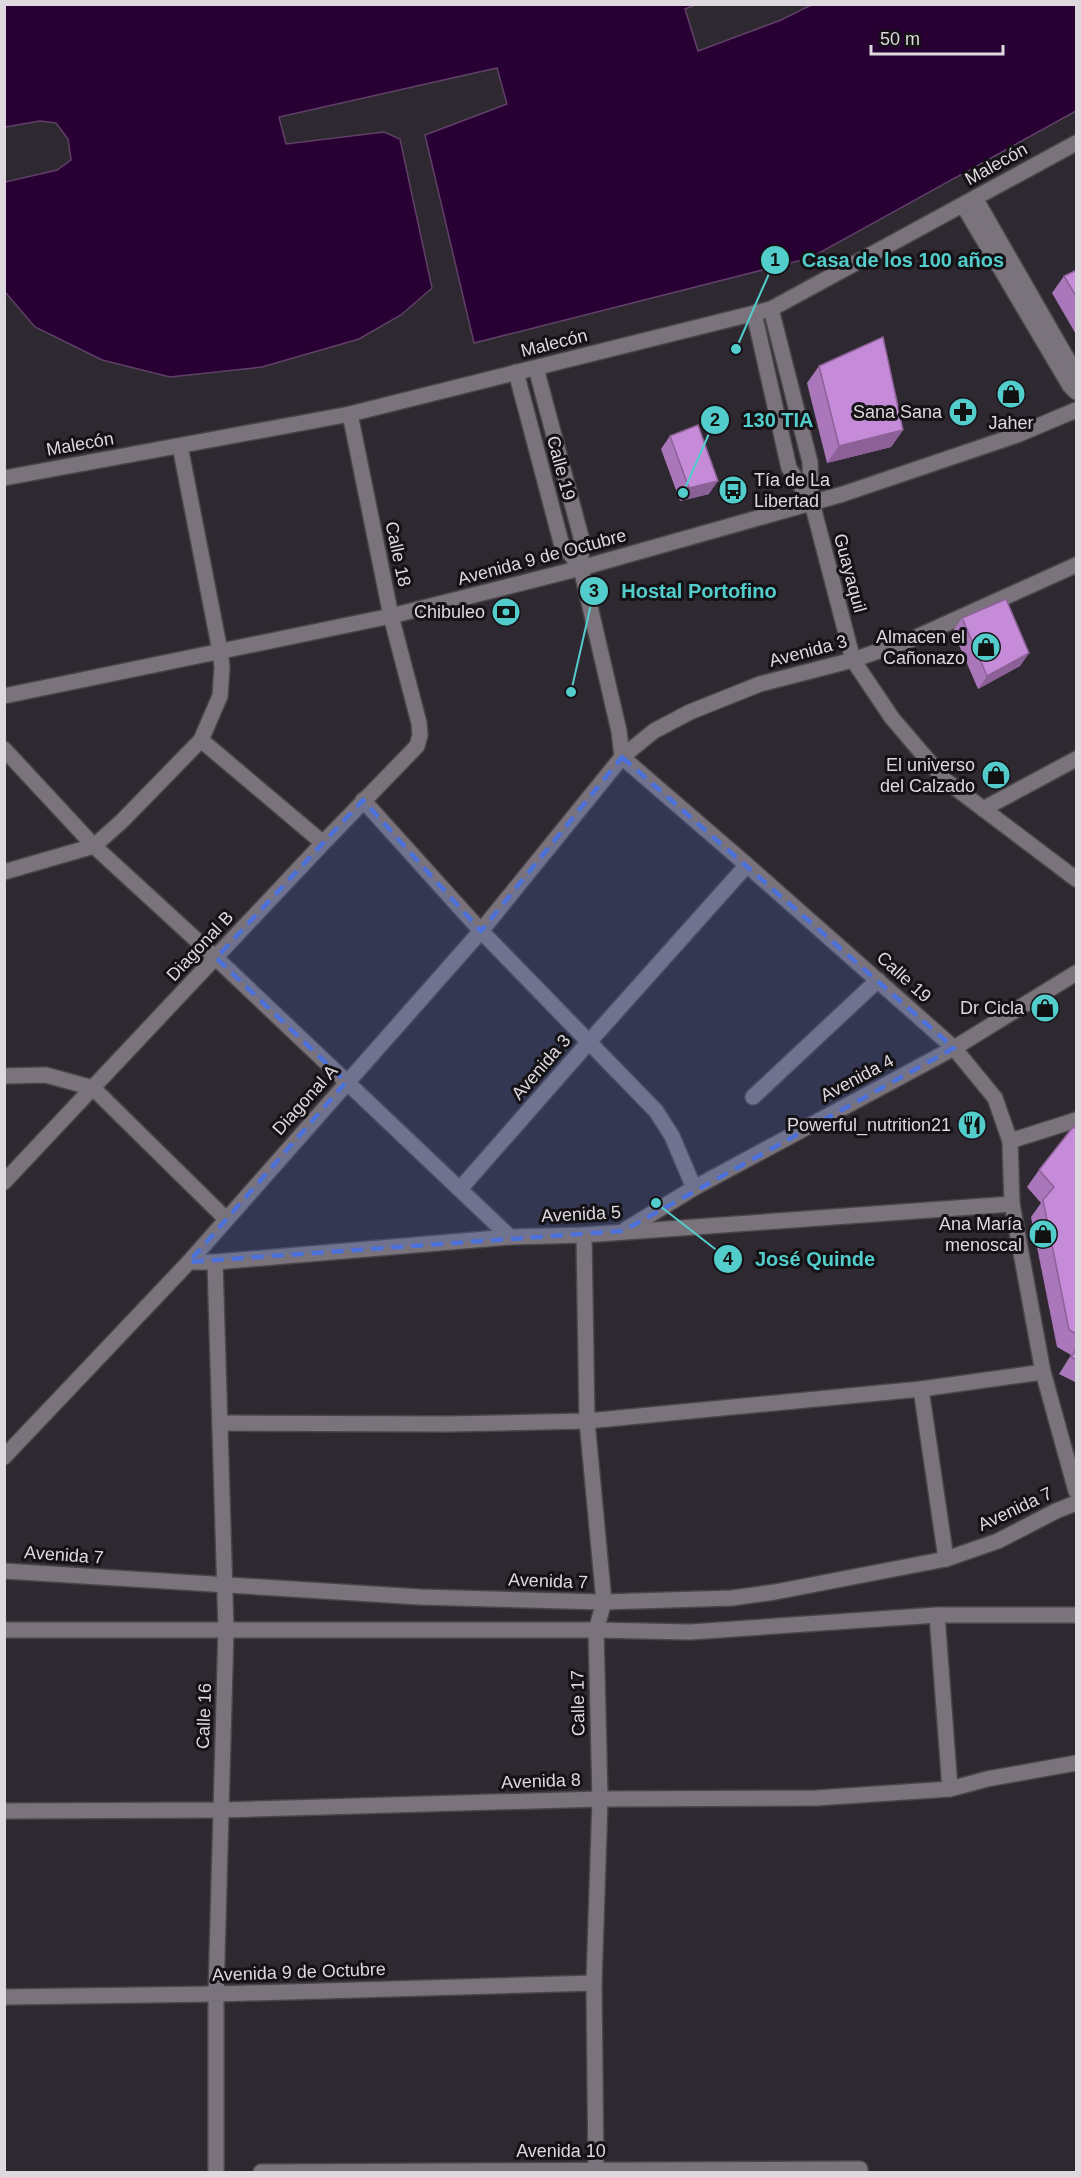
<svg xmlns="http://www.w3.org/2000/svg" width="1081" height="2177" font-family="Helvetica,sans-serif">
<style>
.water{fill:#290034;stroke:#5f4167;stroke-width:1.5}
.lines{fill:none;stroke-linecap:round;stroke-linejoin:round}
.minor-casing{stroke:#4a454b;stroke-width:18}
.tertiary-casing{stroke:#4a454b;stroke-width:18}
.secondary-casing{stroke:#4a454b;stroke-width:18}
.minor{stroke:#7a737c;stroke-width:15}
.tertiary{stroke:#7a737c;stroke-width:15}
.secondary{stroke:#7a737c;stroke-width:15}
.wall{fill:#aa78ba}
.shaded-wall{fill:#8b6197}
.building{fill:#c68bd8;stroke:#8b6197;stroke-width:1.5}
.marked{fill:#4d71da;fill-opacity:0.2;stroke:#4d71da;stroke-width:4.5;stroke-dasharray:12 8;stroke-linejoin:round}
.labels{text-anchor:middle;stroke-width:6;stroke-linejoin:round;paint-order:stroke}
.street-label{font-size:18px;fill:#ddd9de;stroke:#151216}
.poi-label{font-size:18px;fill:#ddd9de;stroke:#151216;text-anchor:end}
.leader{fill:none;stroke:#53cdcb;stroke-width:2}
.callout-dot{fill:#53cdcb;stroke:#151216;stroke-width:2}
.mark-label{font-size:18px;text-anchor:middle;font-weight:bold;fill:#111}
.callout-label{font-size:20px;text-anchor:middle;font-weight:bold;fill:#53cdcb;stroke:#151216;stroke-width:6;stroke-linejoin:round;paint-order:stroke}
</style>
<rect width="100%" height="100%" fill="#2e2830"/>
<path class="water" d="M5,4L695,5L685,9L698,51L781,20L811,5H1076V111L810,258L474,343L425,135L507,104L497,68L279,117L286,144L384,132L400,139L432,288L401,315L359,339L262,367L170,377L102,360L35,327L5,292V182L57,170L71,160L68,139L56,123L40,121L5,127Z"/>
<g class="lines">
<g class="minor-casing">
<g id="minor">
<path d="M975,198L1076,374"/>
<path d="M963,205L1070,386L1076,392"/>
<path d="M771,309L810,462L811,500"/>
<path d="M754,313L789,468L812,503"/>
<path d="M536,368L581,537V568"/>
<path d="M516,372L561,542L581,568"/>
<path d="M4,478L350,414L771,309L1076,143"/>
<path d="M1076,565L910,640L853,660L760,684L690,712L654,731L622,757L747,865L954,1048L995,1098L1010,1141L1012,1204L1043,1372L1076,1491"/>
<path d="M201,740L323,843"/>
<path d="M4,749L94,846L216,958L510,1237"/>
<path d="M363,800L481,931L656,1111L672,1136L694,1188"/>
<path d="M983,809L1076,759"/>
<path d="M4,872L94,846L122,821L201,740L220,696L222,667L220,651L180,446"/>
<path d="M4,1076L46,1075L93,1088L226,1219"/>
<path d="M753,1097L878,980"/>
<path d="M1010,1141L1076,1120"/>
<path d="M4,1182L323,843L417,746L420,735L419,723L391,616L350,414"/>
<path d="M460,1189L588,1043L747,865"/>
<path d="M625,1230L694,1188L954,1048L1076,973"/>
<path d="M584,1235L587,1421L604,1602L596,1630L600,1799L594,1983L596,2172"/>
<path d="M189,1262H215L510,1237L584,1235L1012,1204"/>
<path d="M215,1262L226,1629L216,1994V2172"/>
<path d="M921,1389L946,1559"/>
<path d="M220,1423L448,1424L587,1421L921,1389L1043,1372"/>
<path d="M4,1571L420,1597L604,1602L732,1598L775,1592L946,1559L998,1541L1056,1511L1076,1503"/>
<path d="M937,1615L950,1789"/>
<path d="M4,1630H596L690,1632L937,1615H1076"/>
<path d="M4,1811L221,1810L600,1799L816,1798L950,1789L987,1779L1076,1763"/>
<path d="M4,1997L216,1994L594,1983"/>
<path d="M261,2172L860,2169"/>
</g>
</g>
<g class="tertiary-casing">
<g id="tertiary">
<path d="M812,503L853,660L892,718L945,780L1076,879"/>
<path d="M4,1457L189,1262L481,931L622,757L619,731L581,568"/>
</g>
</g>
<g class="secondary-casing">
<path id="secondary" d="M4,696L391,616L581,568L843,494L1017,435L1076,410"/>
</g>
<use href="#minor" class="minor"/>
<use href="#tertiary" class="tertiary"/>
<use href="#secondary" class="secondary"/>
</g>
<g class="wall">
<path d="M1077,270V336L1052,293L1064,276Z"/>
<path d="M819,366L903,430L891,447L827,463L807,383Z"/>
<path d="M670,436L709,494L680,501L661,449Z"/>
<path d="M962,618L1029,653L1020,666L978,689L953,631Z"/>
<path d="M1077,1130V1383L1059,1374L1071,1355L1057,1347L1031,1217L1041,1203L1027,1187L1039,1170Z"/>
</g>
<g class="shaded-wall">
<path d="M903,430L891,447L827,463L839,446Z"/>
<path d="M718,481L709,494L680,501L689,488Z"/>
<path d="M1029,653L1020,666L978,689L987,676Z"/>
</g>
<g class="building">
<path d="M1077,270V298L1064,276Z"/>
<path d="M883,337L903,430L839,446L819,366Z"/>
<path d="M698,425L718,481L689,488L670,436Z"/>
<path d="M1006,599L1029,653L987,676L962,618Z"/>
<path d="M1073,1127L1077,1130V1334L1069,1330L1043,1200L1054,1187L1039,1170Z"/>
<path d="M1077,1348V1360L1071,1357Z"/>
</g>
<path class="marked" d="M622,757L954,1048L623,1231L189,1262L346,1082L216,958L363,800L481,931Z"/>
<defs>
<g id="shop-disc" transform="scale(1.5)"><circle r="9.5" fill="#53cdcb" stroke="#151216"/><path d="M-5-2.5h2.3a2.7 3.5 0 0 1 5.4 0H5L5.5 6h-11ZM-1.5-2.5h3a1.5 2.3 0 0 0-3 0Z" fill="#111"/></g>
<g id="pharmacy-disc" transform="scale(1.5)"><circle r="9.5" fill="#53cdcb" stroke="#151216"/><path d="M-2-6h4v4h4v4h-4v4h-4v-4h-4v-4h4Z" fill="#111"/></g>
<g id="bus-disc" transform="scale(1.5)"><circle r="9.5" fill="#53cdcb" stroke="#151216"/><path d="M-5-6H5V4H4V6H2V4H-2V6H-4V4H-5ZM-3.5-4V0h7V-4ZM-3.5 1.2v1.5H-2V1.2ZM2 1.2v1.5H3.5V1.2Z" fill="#111"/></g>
<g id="bank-disc" transform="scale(1.5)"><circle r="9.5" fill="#53cdcb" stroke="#151216"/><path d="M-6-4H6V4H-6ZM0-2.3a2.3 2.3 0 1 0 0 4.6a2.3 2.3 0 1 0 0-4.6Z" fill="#111"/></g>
<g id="restaurant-disc" transform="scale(1.5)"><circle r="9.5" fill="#53cdcb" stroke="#151216"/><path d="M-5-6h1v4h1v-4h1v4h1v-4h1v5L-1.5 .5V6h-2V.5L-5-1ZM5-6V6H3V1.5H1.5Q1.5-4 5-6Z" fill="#111"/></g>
</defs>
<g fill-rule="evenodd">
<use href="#shop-disc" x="1011" y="394"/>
<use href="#pharmacy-disc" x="963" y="412"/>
<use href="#bus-disc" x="733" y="490"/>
<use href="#bank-disc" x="506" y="612"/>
<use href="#shop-disc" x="986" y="647"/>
<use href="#shop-disc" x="996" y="775"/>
<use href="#shop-disc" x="1045" y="1008"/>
<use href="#restaurant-disc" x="972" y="1125"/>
<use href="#shop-disc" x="1043" y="1234"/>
</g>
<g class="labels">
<g class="street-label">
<text transform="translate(996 164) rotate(-29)" y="6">Malecón</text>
<text transform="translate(554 343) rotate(-14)" y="6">Malecón</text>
<text transform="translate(80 444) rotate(-10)" y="6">Malecón</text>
<text transform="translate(561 468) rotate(75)" y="6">Calle 19</text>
<text transform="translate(398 554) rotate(78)" y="6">Calle 18</text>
<text transform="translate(542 557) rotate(-15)" y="6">Avenida 9 de Octubre</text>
<text transform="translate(850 573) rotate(75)" y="6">Guayaquil</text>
<text transform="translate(808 651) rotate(-15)" y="6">Avenida 3</text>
<text transform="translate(200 946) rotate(-47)" y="6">Diagonal B</text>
<text transform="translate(904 977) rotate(42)" y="6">Calle 19</text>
<text transform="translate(541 1067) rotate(-49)" y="6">Avenida 3</text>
<text transform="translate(857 1078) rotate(-28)" y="6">Avenida 4</text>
<text transform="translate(305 1100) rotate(-48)" y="6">Diagonal A</text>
<text transform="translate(581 1214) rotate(-3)" y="6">Avenida 5</text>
<text transform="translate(1015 1509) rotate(-25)" y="6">Avenida 7</text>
<text transform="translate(64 1555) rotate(4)" y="6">Avenida 7</text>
<text transform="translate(548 1581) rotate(2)" y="6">Avenida 7</text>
<text transform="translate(578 1703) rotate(-91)" y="6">Calle 17</text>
<text transform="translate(204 1716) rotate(-88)" y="6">Calle 16</text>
<text transform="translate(541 1781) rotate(-2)" y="6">Avenida 8</text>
<text transform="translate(299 1972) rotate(-2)" y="6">Avenida 9 de Octubre</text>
<text x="561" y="2157">Avenida 10</text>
</g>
<g class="poi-label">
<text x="942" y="418">Sana Sana</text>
<text x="1011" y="429" text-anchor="middle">Jaher</text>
<text x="754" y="486" text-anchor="start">Tía de La<tspan x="754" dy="21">Libertad</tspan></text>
<text x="485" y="618">Chibuleo</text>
<text x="965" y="643">Almacen el<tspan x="965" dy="21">Cañonazo</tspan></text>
<text x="975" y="771">El universo<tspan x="975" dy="21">del Calzado</tspan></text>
<text x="1024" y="1014">Dr Cicla</text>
<text x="951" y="1131">Powerful_nutrition21</text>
<text x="1022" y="1230">Ana María<tspan x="1022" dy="21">menoscal</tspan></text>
</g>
</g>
<path class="leader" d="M736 349L775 260M683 493L715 420M571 692L594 591M656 1203L728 1259"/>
<g class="callout-dot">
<circle cx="736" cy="349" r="6"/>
<circle cx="683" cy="493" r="6"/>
<circle cx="571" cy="692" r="6"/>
<circle cx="656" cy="1203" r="6"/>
<circle cx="775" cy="260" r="15"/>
<circle cx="715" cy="420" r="15"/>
<circle cx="594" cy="591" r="15"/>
<circle cx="728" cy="1259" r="15"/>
</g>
<g class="mark-label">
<text x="775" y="266">1</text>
<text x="715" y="426">2</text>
<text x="594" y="597">3</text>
<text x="728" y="1265">4</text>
</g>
<g class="callout-label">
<text x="903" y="267">Casa de los 100 años</text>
<text x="778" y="427">130 TIA</text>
<text x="699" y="598">Hostal Portofino</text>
<text x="815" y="1266">José Quinde</text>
</g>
<rect width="1081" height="2177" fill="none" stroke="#ddd9de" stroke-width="12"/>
<path d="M871 45v9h132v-9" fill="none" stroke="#ddd9de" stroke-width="3"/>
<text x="880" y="45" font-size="18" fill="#ddd9de" stroke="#151216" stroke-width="4.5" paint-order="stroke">50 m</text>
</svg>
